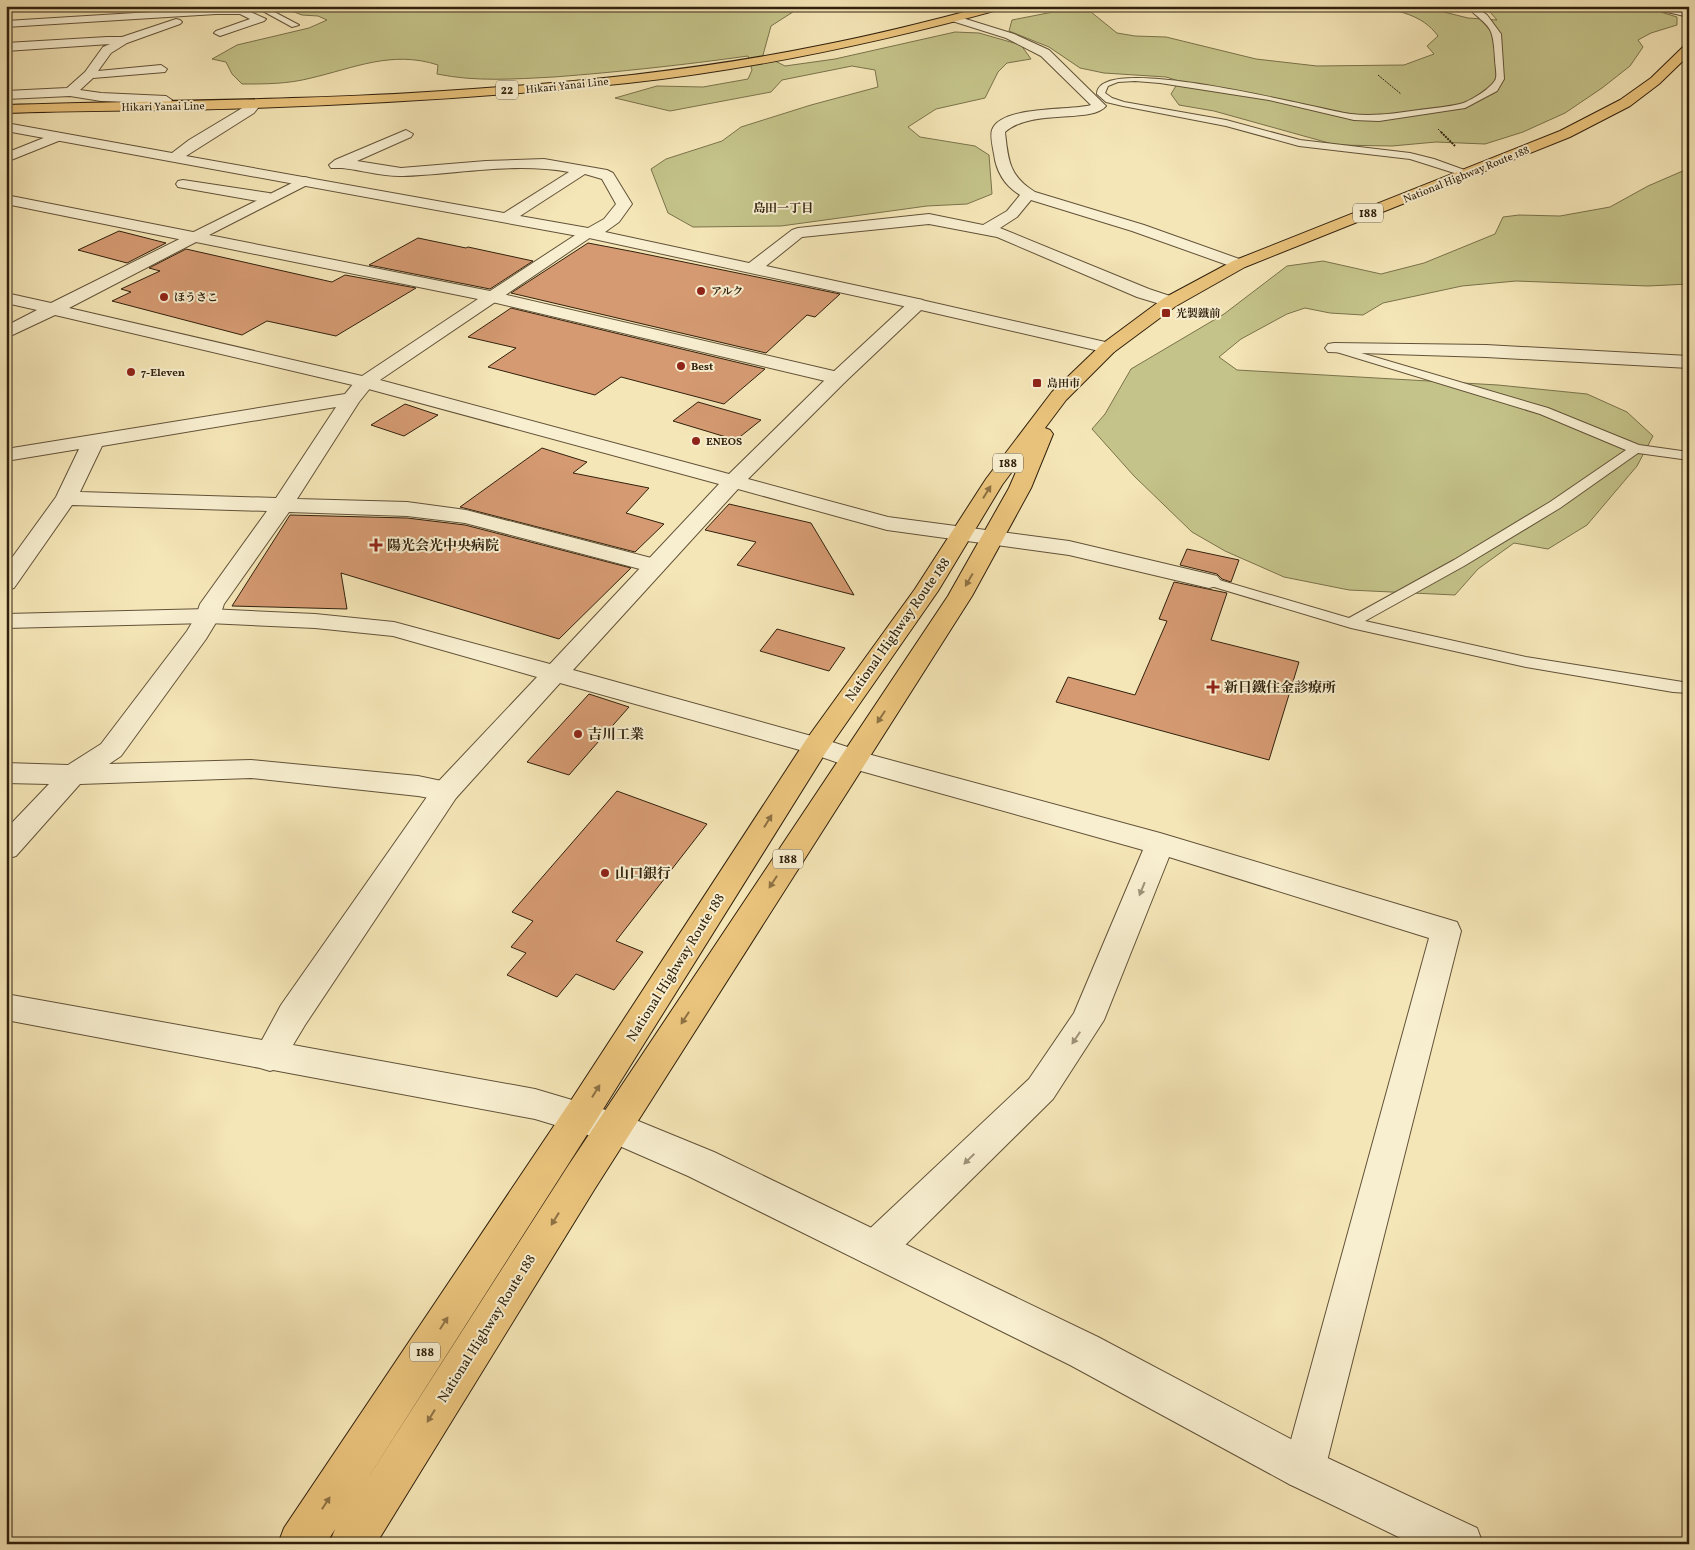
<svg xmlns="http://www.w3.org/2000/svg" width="1695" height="1550" font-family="Vollkorn,'Noto Serif JP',serif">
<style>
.green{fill:#c4c389;stroke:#7a724b}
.building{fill:#d59a72;stroke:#31210d}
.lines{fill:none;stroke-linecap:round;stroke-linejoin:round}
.service-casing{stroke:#625238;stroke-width:2}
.minor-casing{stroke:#625238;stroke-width:2}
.tertiary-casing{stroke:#625238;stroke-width:2}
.primary-casing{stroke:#31210d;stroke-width:2}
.trunk-casing{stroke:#31210d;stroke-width:2}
.path-far1{stroke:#31210d;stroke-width:1;stroke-dasharray:2 1;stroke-linecap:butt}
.path{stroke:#31210d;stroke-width:2;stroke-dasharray:2 1;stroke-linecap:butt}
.service{fill:#f8efd0;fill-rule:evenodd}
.minor{fill:#f8efd0;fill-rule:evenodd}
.tertiary{fill:#f8efd0;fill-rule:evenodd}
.primary{fill:#eac37c;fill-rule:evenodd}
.trunk{fill:#eac37c;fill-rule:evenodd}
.oneway{fill:#8e7244}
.oneway2{fill:#9e9278}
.poi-dot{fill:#8f2418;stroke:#f8efd0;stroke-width:2}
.labels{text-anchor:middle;stroke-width:4;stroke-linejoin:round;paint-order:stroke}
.far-street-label{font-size:11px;fill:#31210d;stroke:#f8efd0}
.far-poi-label{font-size:11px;font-weight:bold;fill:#31210d;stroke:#f8efd0;text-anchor:start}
.shield{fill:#f8efd0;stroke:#6d5f48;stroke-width:1}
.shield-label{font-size:12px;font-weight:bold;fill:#31210d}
.far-neighbourhood-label{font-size:12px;font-weight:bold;fill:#31210d;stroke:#f8efd0}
.poi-label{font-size:14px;font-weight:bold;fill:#31210d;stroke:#f8efd0;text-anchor:start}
.street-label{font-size:14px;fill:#31210d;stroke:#f8efd0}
</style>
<rect width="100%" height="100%" fill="#f5e6b7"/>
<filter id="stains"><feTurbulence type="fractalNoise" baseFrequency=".004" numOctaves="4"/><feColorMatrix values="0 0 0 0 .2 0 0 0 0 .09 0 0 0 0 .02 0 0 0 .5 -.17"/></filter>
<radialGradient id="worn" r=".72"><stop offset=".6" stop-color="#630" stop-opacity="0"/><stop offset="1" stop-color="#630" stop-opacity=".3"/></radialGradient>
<g class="green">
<path d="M279,6H836L796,10L771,26L763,55L785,66L835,59L955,32L979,33L1021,45L1031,59L1007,63L998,72L985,98L936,109L908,127L920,137L975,146L989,155L992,194L967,204L927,206L781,226L693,227L668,213L651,169L666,159L722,141L741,127L811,105L878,87L875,70L852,66L782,80L771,92L670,111L615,98L657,86L703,87L748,79L752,70L748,56C683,65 619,72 554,77C514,79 476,82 437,74L438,65C392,50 354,68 311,78C288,84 266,84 242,84L232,74L226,62L212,59L237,45L309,28L327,20L318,16L302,15Z"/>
<path d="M1373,6H1420L1468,18L1497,20L1490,12L1477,6H1641L1677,17V25L1651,33L1638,40L1643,47L1630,66L1602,88L1565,113L1523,132L1485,144L1436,142L1392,146L1336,145L1214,111L1179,105L1171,94L1179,81L1166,77L1104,73L1080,68L1049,47L1009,31L1012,20L1053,12H1091L1117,33L1135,36L1166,37L1256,59L1317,66L1404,65L1434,54L1427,46L1438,36C1422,14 1398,11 1373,6Z"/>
<path d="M1689,165V284L1648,286L1516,281L1462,286L1383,303L1363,315L1330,313L1305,308L1287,314L1241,339L1219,357L1237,370L1498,385L1587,394L1627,412L1653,436L1637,466L1587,525L1548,549L1514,543L1478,569L1455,595L1349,590L1284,577L1225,551L1192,532L1134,476L1092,429L1105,414L1131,369L1224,314L1287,266L1323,261L1381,274L1424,263L1495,234L1503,217L1519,215L1560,216L1610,207L1648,186L1685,170Z"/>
</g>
<g class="building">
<path d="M119,231L166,243L127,263L78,250Z"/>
<path d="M418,238L466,248L468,247L533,261L490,289L369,265Z"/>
<path d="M588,243L635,252L840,294L815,317L807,315L766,353L511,293Z"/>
<path d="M186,249L332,282L345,275L416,288L336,336L267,321L242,335L112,301L131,292L121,289L160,271L149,268Z"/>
<path d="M511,308L765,369L724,404L621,377L595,395L488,367L516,348L468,337Z"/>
<path d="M698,402L761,420L736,440L673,421Z"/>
<path d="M405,404L438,415L404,436L371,425Z"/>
<path d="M542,448L587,462L573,473L649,488L626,513L664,524L635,552L460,507Z"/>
<path d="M729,504L811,523L854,595L737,565L756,542L705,530Z"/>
<path d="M290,515L407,518L465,525L631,568L559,639L341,573L347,609L232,606Z"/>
<path d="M1187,549L1239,560L1231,582L1222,579L1217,574L1180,565Z"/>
<path d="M1174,582L1227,593L1211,640L1299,662L1269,760L1056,702L1068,677L1135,695L1167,621L1159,619Z"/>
<path d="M777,629L845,648L829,671L760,651Z"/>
<path d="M589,694L629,707L569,775L527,762Z"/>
<path d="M617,791L707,824L616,941L643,952L614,990L576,974L557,997L507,975L526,953L511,947L533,921L512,912Z"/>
</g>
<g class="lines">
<g class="service-casing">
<g id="service">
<path d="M263,6L299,25L292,27L261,10L220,12L217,10L220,8Z"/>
<path d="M1466,6H1474L1487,15L1501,34L1504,79L1497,91L1465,108L1379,121L1354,120L1269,100L1160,83L1135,81L1118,82L1108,86L1105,93L1112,98L1124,102L1226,120L1300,140L1410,153L1434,159L1470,172V176L1467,177L1410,159L1299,146L1226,126L1123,106L1106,102L1097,94C1097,50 1321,110 1351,114C1374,117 1396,113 1419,110C1433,108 1447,107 1460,104C1469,102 1494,87 1496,78C1497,72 1495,65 1495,59C1493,23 1490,29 1466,6Z"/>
<path d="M1334,345L1548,408L1639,445L1689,452V460L1638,453L1560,508L1464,566L1365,621L1526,657L1689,683V693L1673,692L1526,667L1351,628L1204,584L1202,581L1204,578L1209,577L1349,618L1454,560L1550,502L1626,450L1540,414L1330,350L1328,348Z"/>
</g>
</g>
<g class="minor-casing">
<g id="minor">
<path d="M1648,6H1669L1689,11V17L1649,8Z"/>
<path d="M216,8H242L266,19L264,21L220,36L214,33L216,31L250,19L240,14H216L6,27V21Z"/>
<path d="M956,16L1014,34L1049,50L1106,106C1091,124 1032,108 1005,132C1008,160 1009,176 1035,192L1144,225L1245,261L1247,264L1245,267H1233L1132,231L1031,200L1017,217L1000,228L1149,289L1176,298L1179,302L1176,306L1170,307L1137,297L997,237L929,224L802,237L766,266L923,300L926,304L923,308L917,309L589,238L6,131V123L172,153L189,140L244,107L249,101L254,100L261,104L254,113L186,156L504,213L569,172C514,162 459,174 403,176C384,177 362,170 342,168H331L329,165L335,160L406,130L413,134L411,137L357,161L401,168L486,161L544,159L607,170L613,173L632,204L619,222L605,232L749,263L792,230L798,228L929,214L983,225L1007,211L1020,195C1005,186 996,171 994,154C993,148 990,136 992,130C1001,105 1071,111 1091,105L1041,56L1006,38L952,21L950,19ZM585,174L602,179L616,204L604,219L588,228L520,216Z"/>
<path d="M176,19L180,20L182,22L180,24L127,43L111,53L98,71L161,65L167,69L165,72L93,78L80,90L101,93L166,96L172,100L167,109H157L155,106L157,103L101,101L70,96L6,99V91L67,88L85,72L103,47L110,44L6,51V43L107,37H122Z"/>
<path d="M183,180L269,193L274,195L277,198L274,201L269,203L178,187L176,184L178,181Z"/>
<path d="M6,195L193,232L199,234L201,237L199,240L193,242L6,204Z"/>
<path d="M494,292L838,372L845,374L847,378L845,382L838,384L488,301L485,297L488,293Z"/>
<path d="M1334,343L1486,345L1689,356V368L1486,357L1328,352L1325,348L1328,344Z"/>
<path d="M365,376L372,378L375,382L359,402L297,499L407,502L466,510L663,561L666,566L663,571L655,573L465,523L407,516L289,512L224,604L220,616L206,639L121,756L109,764L251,760L418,776L456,784L460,791L456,798L446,801L418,796L251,778L80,784L16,856L6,859V829L49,784L6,783V763L68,765L101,744L187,631L196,616L200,604L267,511L72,505L14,588L6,590V566L56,497L79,449L6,461V449L345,394L358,378ZM336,407L276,498L80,492L102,446Z"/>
<path d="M853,750L1160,833L1457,922L1461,931L1325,1469L1319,1484L1304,1490L1289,1484L1283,1469L1429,938L1169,857L1104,1020L1053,1099L888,1262L875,1267L862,1262L856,1249L862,1236L1029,1079L1074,1013L1143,850L843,766L839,759L843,752Z"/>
</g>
</g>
<g class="tertiary-casing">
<g id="tertiary">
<path d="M56,133L63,137L61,140L6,162V153Z"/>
<path d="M304,177L309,178L311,181L309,184L209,235L490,291L583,230H595L597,233L380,380L729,474L831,374L911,300L917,299L1114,344L1117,348L1114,352L1108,353L921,310L845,382L748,479L888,517L1069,541L1217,576L1221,581L1217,586L1209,588L1069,555L887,530L738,489L573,670L826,740L863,752L867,759L863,766L853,768L807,752L560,683L456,798L305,1025L293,1045L535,1089L626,1116L714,1152L1098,1337L1319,1454L1477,1528L1483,1544H1413L1289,1484L1070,1365L688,1176L608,1141L535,1119L273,1070L270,1071L260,1068L6,1020V994L262,1040L281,1005L436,784L537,677L393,636L315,628L208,623L6,628V614L208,609L315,614L394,622L550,664L719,484L361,387L55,315L6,338V326L37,310L6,303V293L51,303ZM196,242L478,299L362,376L69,308Z"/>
</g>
</g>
<g class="primary-casing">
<path id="primary" d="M987,6H1006L1005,8C881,42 756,69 628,83C504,96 379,104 254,108C172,111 89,110 6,113V105C152,100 298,101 443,91C569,83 695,71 818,46C875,35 931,21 987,6Z"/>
</g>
<g class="trunk-casing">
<path id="trunk" d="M1685,45H1689V55L1659,84L1630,106L1570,137L1245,267L1176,306L1114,352L1066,400L1045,428L1050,430L1053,434L1031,488L972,596L594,1190L376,1544H329L335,1529L326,1544H278L284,1528L568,1105L806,740L915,589L986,479L1052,392L1102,344L1164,298L1233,261L1560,131L1620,100L1651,78ZM1022,458L1009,488L948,596L568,1166L359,1492L592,1127L826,752L938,591L1002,485Z"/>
</g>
<g class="path-far1">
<path d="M1378,75L1401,94"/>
<path d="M1438,129L1442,133"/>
</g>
<path class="path" d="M1441,132L1455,146"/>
<use href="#service" class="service"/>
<use href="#minor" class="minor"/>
<use href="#tertiary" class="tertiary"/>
<use href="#primary" class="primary"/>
<use href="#trunk" class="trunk"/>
</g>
<defs><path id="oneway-solid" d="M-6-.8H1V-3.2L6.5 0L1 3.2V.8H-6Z" transform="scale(1.25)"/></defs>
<g class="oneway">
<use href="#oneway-solid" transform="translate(987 492) rotate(-58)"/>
<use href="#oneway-solid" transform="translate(969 580) rotate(120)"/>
<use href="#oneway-solid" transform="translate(881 717) rotate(123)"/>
<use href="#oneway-solid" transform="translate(768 821) rotate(-58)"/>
<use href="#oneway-solid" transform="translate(773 882) rotate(123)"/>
<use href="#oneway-solid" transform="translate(685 1018) rotate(123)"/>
<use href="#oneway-solid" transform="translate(596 1091) rotate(-58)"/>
<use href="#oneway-solid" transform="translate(555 1219) rotate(122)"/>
<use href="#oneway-solid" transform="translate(444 1323) rotate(-57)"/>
<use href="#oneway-solid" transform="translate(431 1416) rotate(122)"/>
<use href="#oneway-solid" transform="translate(326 1503) rotate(-57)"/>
</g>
<g class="oneway2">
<use href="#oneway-solid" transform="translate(1142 889) rotate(112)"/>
<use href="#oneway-solid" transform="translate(1076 1038) rotate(124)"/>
<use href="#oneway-solid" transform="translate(969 1159) rotate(136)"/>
</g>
<g class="poi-dot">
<circle cx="701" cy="291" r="5"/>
<circle cx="164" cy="297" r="5"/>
<rect x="1161" y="308" width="10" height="10" rx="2.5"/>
<circle cx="681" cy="366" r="5"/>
<circle cx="131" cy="372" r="5"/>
<rect x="1032" y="378" width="10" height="10" rx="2.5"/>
<circle cx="696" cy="441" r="5"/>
<path d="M373.5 537.5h5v5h5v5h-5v5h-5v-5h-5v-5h5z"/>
<path d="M1210.5 679.5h5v5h5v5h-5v5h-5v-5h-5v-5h5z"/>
<circle cx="578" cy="734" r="5"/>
<circle cx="605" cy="873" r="5"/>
</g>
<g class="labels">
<g class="far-street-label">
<text transform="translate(567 85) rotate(-6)" y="4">Hikari Yanai Line</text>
<text transform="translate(163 106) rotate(-1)" y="4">Hikari Yanai Line</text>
<text transform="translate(1466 174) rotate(-22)" y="4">National Highway Route 188</text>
</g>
<g class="far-poi-label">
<text x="711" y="295">アルク</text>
<text x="174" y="301">ほうさこ</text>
<text x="1176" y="317">光製鐵前</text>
<text x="691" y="370">Best</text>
<text x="141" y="376">7-Eleven</text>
<text x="1047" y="387">島田市</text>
<text x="706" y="445">ENEOS</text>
</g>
<g class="shield">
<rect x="496" y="80.5" width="22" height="19" rx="4"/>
<rect x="1353" y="203.5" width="30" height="19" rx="4"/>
<rect x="993" y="453.5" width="30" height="19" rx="4"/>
<rect x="773" y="849.5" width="30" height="19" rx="4"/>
<rect x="410" y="1342.5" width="30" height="19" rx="4"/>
</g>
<g class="shield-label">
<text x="507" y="94">22</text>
<text x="1368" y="217">188</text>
<text x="1008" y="467">188</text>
<text x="788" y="863">188</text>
<text x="425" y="1356">188</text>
</g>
<g class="far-neighbourhood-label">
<text x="783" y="212">島田一丁目</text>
</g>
<g class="poi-label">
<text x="387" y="550">陽光会光中央病院</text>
<text x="1224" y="692">新日鐵住金診療所</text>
<text x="588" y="739">吉川工業</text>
<text x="615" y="878">山口銀行</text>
</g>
<g class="street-label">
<text transform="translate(897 629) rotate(-55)" y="5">National Highway Route 188</text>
<text transform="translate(675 967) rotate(-58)" y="5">National Highway Route 188</text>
<text transform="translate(486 1328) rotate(-58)" y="5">National Highway Route 188</text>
</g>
</g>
<rect width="1695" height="1550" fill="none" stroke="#f5e6b7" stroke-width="25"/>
<rect x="8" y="8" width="1680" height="1535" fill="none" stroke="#31210d" stroke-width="2.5"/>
<rect x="12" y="12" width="1670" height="1525" fill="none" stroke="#31210d"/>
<rect width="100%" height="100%" filter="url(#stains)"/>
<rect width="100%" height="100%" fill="url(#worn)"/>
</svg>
